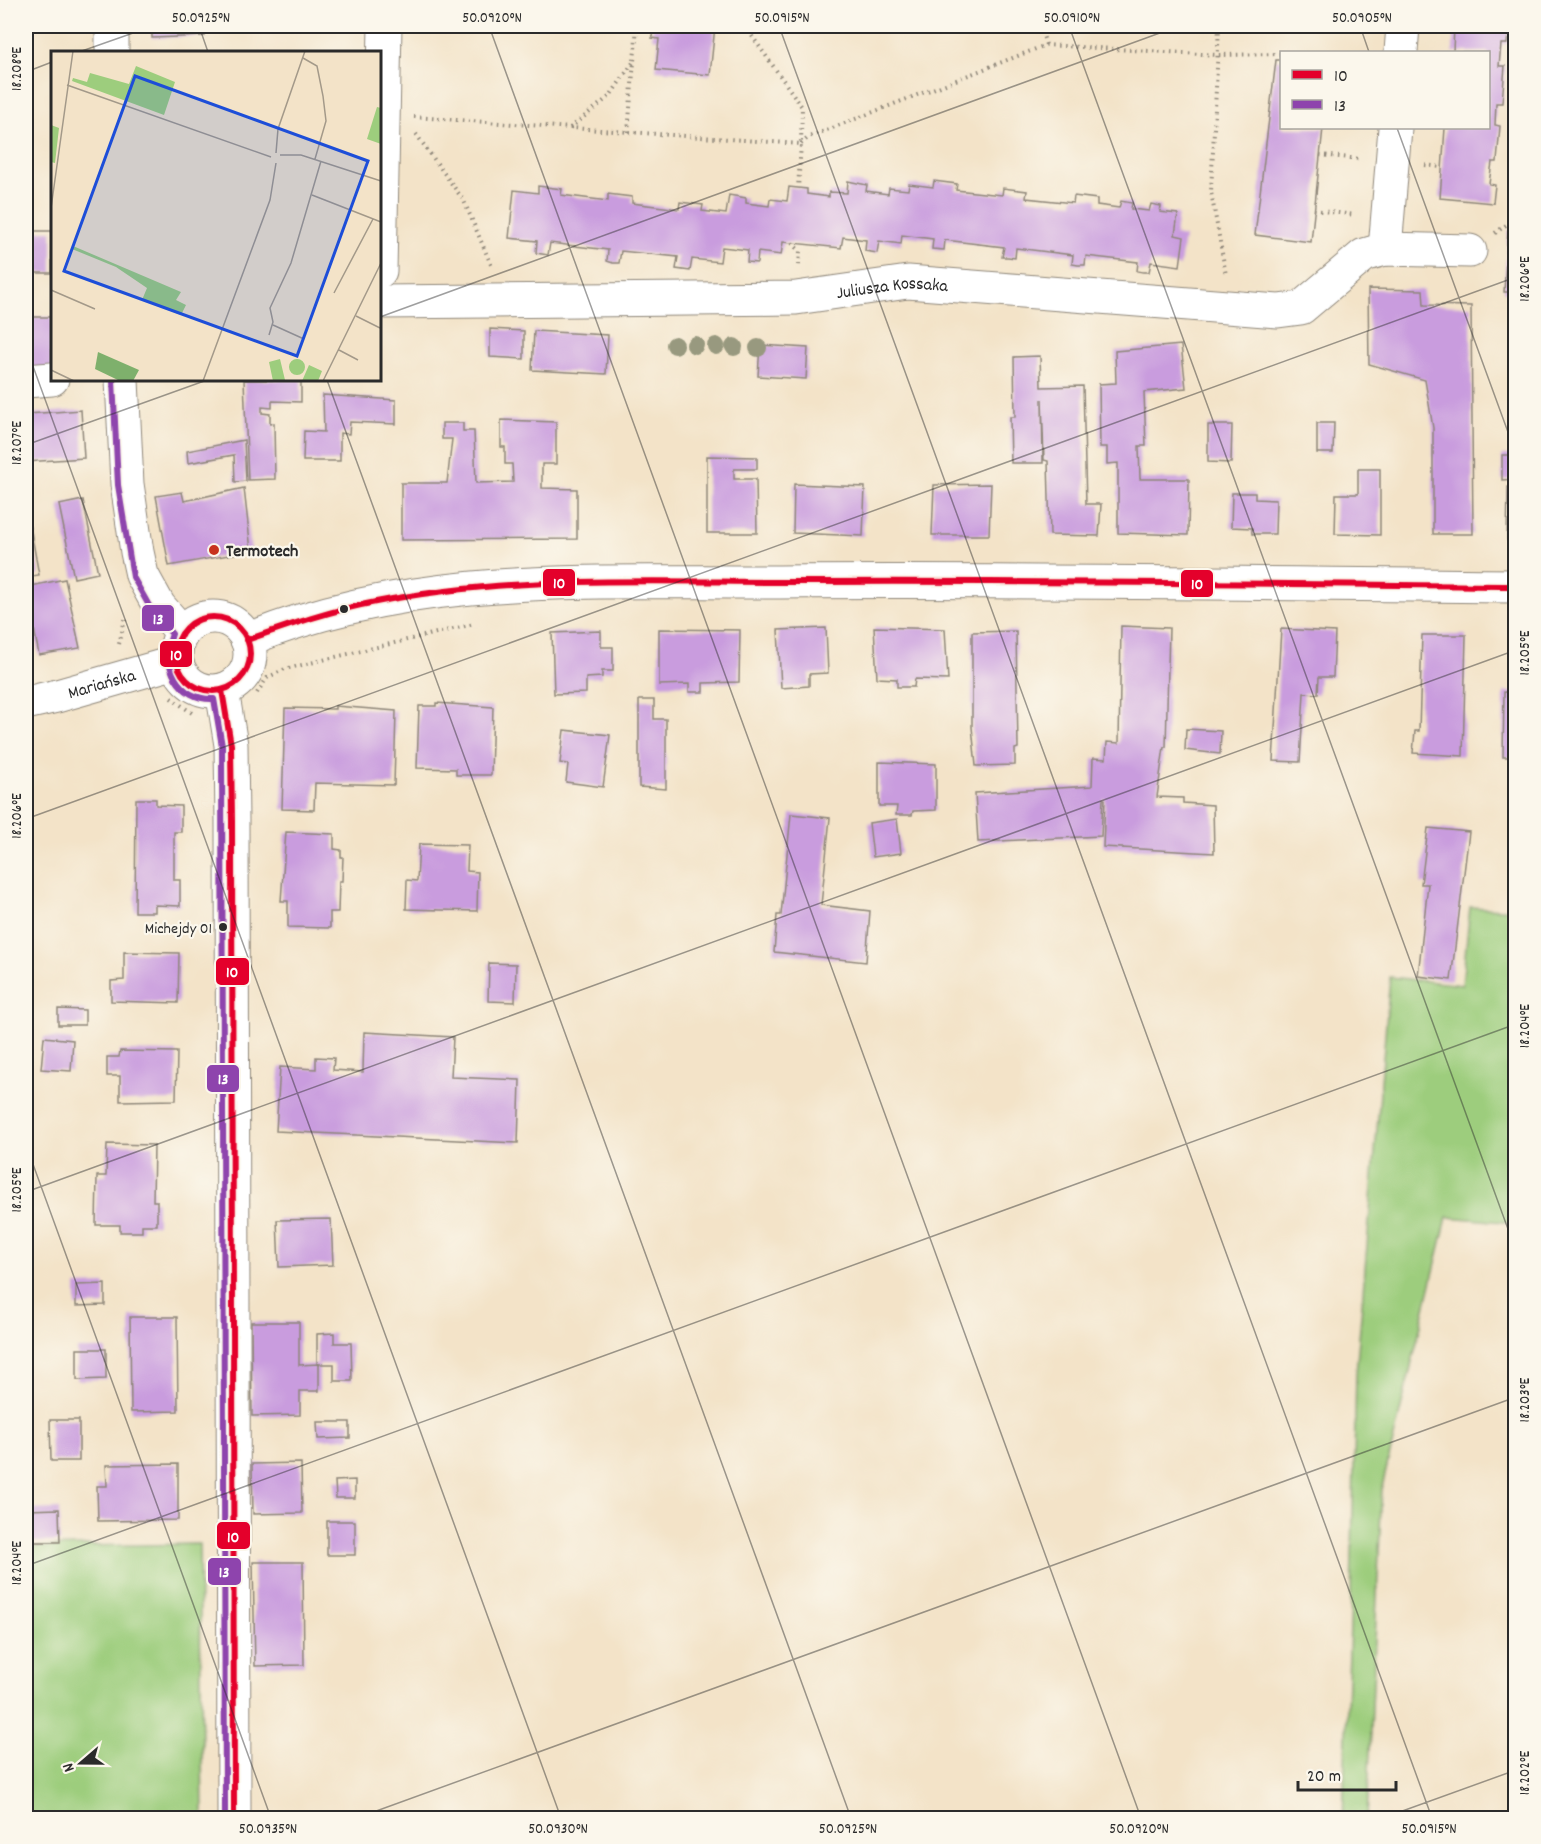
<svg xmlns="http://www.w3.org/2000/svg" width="1541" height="1844" font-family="Dekko,sans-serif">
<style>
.green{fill:#9dcd7d;stroke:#647c54;stroke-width:1.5}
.building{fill:#c99cde}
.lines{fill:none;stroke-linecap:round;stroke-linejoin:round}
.minor-casing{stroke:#8f877a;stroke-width:35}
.path{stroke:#8f877a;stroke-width:4;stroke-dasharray:1.5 4.5;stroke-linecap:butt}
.minor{stroke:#fff;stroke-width:33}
.bus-1-casing{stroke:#fbf7ec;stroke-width:10}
.bus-2-casing{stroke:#fbf7ec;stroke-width:10}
.bus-1{stroke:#e4002b;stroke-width:6}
.bus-2{stroke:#8e44ad;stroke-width:6}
.tree{fill:#98997f}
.ticks{fill:none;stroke:#2b2b2b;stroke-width:1.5;stroke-opacity:0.45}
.poi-dot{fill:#c8321e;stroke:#fbf7ec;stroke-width:2}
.bus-dot{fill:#2b2b2b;stroke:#fbf7ec;stroke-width:2}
.labels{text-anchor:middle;stroke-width:4.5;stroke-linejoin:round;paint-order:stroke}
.bus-label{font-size:16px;fill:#2b2b2b;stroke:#fbf7ec;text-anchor:end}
.street-label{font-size:18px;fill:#2b2b2b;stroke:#fbf7ec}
.poi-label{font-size:18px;font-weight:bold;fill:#2b2b2b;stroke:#fbf7ec;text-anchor:start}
.inset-road{fill:none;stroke:#a39989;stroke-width:1.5}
.view{fill:#1d4ed8;fill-opacity:0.15;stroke:#1d4ed8;stroke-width:3}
.inset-edge{fill:none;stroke:#2b2b2b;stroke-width:3}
.line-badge{stroke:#fbf7ec;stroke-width:2}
.badge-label{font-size:16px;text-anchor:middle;font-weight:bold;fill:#fff}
.neatline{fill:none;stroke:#2b2b2b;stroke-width:2}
.ticks-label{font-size:15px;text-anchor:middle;fill:#2b2b2b}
</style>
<rect width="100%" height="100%" fill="#fbf7ec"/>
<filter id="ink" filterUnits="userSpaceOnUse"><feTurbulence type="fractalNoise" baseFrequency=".0167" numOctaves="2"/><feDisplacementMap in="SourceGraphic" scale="12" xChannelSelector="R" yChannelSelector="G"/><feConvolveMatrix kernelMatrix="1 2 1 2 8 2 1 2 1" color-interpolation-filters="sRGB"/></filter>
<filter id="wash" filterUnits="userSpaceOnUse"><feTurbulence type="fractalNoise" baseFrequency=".008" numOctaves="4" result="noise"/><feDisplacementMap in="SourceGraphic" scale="24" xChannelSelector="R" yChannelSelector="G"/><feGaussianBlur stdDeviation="1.35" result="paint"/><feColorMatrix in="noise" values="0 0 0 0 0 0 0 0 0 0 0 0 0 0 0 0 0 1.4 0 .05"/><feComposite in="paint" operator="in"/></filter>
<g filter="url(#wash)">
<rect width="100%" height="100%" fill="#f3e3c8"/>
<g class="green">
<path d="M1470,907L1515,910V1223L1447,1217L1382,1487L1367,1818H1343L1351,1598L1356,1374L1390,977L1462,985Z"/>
<path d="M199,1544L203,1818H26V1547Z"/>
</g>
<g id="blocks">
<g class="building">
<path d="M152,26H205V36L152,38Z"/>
<path d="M664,26H715L710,75L656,70L659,39L652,38L653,27L664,28Z"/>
<path d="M1454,26H1509L1507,44H1501L1499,66H1505L1502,103H1496L1495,125L1500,126L1497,162H1492L1489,184L1495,185L1493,203L1440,198L1445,128H1488V52H1453Z"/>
<path d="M1276,60H1282V128H1323L1311,242L1255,235Z"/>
<path d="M848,181L867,185L866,191L888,194L889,188L908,190L909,184L933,187L934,181L957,184L956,190L1002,195L1003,188L1027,191L1026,198L1073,203L1074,196L1097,199V205L1119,208L1121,201L1132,203L1131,209L1149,211L1151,204L1161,206L1160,212L1178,214L1175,235L1184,237L1180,266L1151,262L1149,272H1143L1137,271L1138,262L1086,256L1085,265H1078L1072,264L1073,255L1016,248L1015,258L1008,257H1002L1004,247L945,240L944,250L932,249L933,239L902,235L901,244L879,241L877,253L865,251L866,240L843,237L841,248L783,242L781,255L758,252L757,263L747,262L748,250L722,247L720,262L692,259L690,271L676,269L678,257L621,251L619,263H613L607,261L608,250L550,243L548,255L536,253L537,241L509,238L514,190L538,193V186L562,189L561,195L608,201V194L632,197V203L679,209L680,202L703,205L702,211L726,214L729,195L746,198V203L769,206L770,199L787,201L789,187L807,189V194L829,197V192L847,193Z"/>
<path d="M26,220H34V231H52V273H26Z"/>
<path d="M1508,230H1516V292H1504Z"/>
<path d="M1368,289L1423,290L1424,305L1471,306L1473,534H1433V428L1425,380L1369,364Z"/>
<rect x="26" y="317" width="26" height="52"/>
<path d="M490,329L524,331V359L490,357Z"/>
<path d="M534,331L608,335L606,374L532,370Z"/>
<path d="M760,345L808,348L806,379L758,376Z"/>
<path d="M1181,345L1186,388L1144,392L1146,446H1139L1140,479H1189L1188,535L1118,533V463L1107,464V447H1100L1099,384L1116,383L1115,351Z"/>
<path d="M1040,356L1041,387L1083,386L1086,504H1101L1099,536L1050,535L1048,461L1044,460L1042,399L1043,463H1011L1010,417H1015L1014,357Z"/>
<path d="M244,380H301V402L272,401V408L262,407V413L270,414V424L274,423L275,479L248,480Z"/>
<path d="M323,395L396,400V424L350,422L349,434L340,433V461H303L304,431L324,432Z"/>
<path d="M81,410L84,458L26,462L28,414Z"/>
<path d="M501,420L556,422V464H542V488L577,489V539L401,540V483H447L452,439H442V423H463V431H474L476,483L513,482L512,464H505V447H501Z"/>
<path d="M1317,423H1334L1333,453H1317Z"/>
<path d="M1208,425H1232L1231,463L1208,462Z"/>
<path d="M244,440L246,481L235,482L234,455L188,463L187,451Z"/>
<path d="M1502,455H1516V479L1502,480Z"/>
<path d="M707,456L757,457V469H734V479H756L757,533H707Z"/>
<path d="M1358,469H1380V535L1335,534L1336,494H1358Z"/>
<path d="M794,484L865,487L863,536L793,533Z"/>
<path d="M991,484L989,535H932L934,485Z"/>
<path d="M1508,487H1516V540H1507Z"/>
<path d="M244,488L251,551L169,566L156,496L182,492L184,501Z"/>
<path d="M1232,493H1255V499L1276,500L1275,534H1252V528L1231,527Z"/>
<path d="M83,500L98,573L74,578L59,505Z"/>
<path d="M26,514L31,531L39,575L26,577Z"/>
<path d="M65,579L80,648L39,655L26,587Z"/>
<path d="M1121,626L1169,628L1166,747H1164L1157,797L1183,798V803L1213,805L1214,853L1103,847L1105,799H1103L1101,836L978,842L975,793L1092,786L1093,758L1106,759L1107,742L1119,743Z"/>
<path d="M874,627L945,629L948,680L915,679L914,687H897V679L877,678Z"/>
<path d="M826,628L828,673L809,674V686L781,688L778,630Z"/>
<path d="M659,629L740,630L739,682L703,683V692H689V684L659,685Z"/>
<path d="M1281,629L1335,632L1333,677H1319L1318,694L1304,693L1300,762L1273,761Z"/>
<path d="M601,631V647H613V671H602V677L586,678V693L554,694L552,633Z"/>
<path d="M1016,631L1018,748L1015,749V765L976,766L972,727V632Z"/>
<path d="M1422,635H1466L1463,756L1413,753L1415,731H1419Z"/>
<path d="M1504,692H1516V757H1503Z"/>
<path d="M639,700H654V719H666V789L639,787Z"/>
<path d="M436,703L493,707L491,775H456V769L417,768L419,706H436Z"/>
<path d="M335,706L396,711L394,785L315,783L314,810L282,809L285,708L335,709Z"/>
<path d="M1186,729L1221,731L1220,754L1185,750Z"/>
<path d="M564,730L610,735L603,787L566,782L568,764L560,763Z"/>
<path d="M879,762L936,764V810L913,811L912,815H896L897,806H879Z"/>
<path d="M136,799H156V805L181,806V832H174V880H180V906L155,905V912H135Z"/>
<path d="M791,814L830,818L821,905L870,911L866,962L774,952L777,915H781Z"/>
<path d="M897,819L901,853L873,857L869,823Z"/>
<path d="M1428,828L1469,832L1451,980L1418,976L1428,884H1421Z"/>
<path d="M286,832L334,834V849L341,850V857H343L342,881H339L338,912H330V928L288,927V901H281Z"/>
<path d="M419,844L468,845L467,871L478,872L477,911L406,909L407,880L417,881Z"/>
<path d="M124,952L179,953L178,1003L111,1001V981L124,980Z"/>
<path d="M489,963L516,964L515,1002L488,1001Z"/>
<path d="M58,1009L85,1010V1025H58Z"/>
<path d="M364,1032L453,1037L451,1077L520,1080L518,1143L276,1131L280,1067L316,1069V1057L334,1058L333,1070L363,1072Z"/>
<path d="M44,1037L73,1040L71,1071L41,1069Z"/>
<path d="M120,1051L177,1052L176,1100L120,1101V1076H107V1057H119Z"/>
<path d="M107,1144L154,1145L153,1201H157V1225H142V1232H120V1225H96L97,1176H106Z"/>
<path d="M331,1219L333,1265L279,1267L277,1220Z"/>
<path d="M105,1284V1305L76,1306V1285Z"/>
<path d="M130,1317H177L178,1411L131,1412Z"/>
<path d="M251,1322H299V1365L319,1364V1391H300V1415L252,1416Z"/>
<path d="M334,1333V1343H351L352,1381H334V1364H317V1334Z"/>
<path d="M77,1349H106V1379L77,1380Z"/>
<path d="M50,1420H79V1461H51Z"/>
<path d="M317,1422H350V1438L318,1439Z"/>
<path d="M301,1463L302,1513L253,1514L252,1464Z"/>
<path d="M178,1464V1520L98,1521L97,1486H107L106,1465Z"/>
<path d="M355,1480V1498H336L335,1481Z"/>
<path d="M59,1509L60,1542H27V1510Z"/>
<rect x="327" y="1521" width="28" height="34"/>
<path d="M253,1562H303L304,1665L255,1666Z"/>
</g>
</g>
</g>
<g filter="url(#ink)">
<use href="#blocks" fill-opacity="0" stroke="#8f877a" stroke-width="1.5"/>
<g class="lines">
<g class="minor-casing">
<g id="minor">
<path d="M112,26V52"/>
<path d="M1401,52L1403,26"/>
<path d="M1385,249L1395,128"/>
<path d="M380,271L385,26"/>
<path id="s1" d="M380,302L796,298L908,282L1278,311L1301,308L1364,255L1385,249L1470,251"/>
<path d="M122,380L127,484L137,552L142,575L159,606L182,632"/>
<path d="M26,381L52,379"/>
<circle cx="213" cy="654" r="37"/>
<path d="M247,640C415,570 601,583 779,582C1024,580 1270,584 1516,586"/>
<path d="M222,690L231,745L232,821L234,1818"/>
<path id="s2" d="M26,703L57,696L176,662"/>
</g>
</g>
<g class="path">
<path d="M745,26L802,107L801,143"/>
<path d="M1040,26L1046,45"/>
<path d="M1219,26L1211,192L1226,275"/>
<path d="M414,117L801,144L798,188"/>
<path d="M570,128L610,96L634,61"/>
<path d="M628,132L637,26"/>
<path d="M416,134L464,201L492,267"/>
<path d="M801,144L809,137L1046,45L1218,55L1282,54"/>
<path d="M1320,155L1361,159"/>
<path d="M1425,165L1441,167"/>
<path d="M1314,210L1355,215"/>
<path d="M1509,222L1516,217"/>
<path d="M1495,233L1509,223H1516"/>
<path d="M792,243L800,251L799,266"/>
<path d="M119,644L126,616"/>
<path d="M257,693L267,678L285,669L474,624"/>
<path d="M171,698L192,713"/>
</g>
<use href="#minor" class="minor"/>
<g class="bus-1-casing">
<g id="bus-1">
<circle cx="213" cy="654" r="37"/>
<path d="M247,640C289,625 332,610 376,602C520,573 671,583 817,582C1050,581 1283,584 1516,586"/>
<path d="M222,690L231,745L232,821L234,1818"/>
</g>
</g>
<g class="bus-2-casing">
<path id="bus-2" d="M113,380L118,485L133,577L152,611L172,634C160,664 179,701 214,699L222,746L225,1818"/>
</g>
<use href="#bus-1" class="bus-1"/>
<use href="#bus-2" class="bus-2"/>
</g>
<g class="tree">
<circle cx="675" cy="345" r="9"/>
<circle cx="695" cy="345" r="9"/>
<circle cx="716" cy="346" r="9"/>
<circle cx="734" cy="347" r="9"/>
<circle cx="758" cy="348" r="9"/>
</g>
</g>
<path class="ticks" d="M199,26L208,52M489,26L1141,1818M779,26L1432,1818M1069,26L1516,1251M1360,26L1369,52M79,52L153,26M26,72L52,62M1397,128L1516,454M380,317L1179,26M26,347L561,1818M327,380L851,1818M26,445L207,380M26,819L1516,277M26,1145L271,1818M26,1192L1516,650M26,1566L1516,1024M357,1818L1516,1397M1383,1818L1516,1770"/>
<circle class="poi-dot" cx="214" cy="550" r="6"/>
<g class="bus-dot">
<circle cx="344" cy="609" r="5"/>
<circle cx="223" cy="927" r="5"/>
</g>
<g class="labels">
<g class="bus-label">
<text x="212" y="933">Michejdy 01</text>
</g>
<g class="street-label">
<text dy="6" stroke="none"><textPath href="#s1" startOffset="513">Juliusza Kossaka</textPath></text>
<text dy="6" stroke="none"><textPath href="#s2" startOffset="78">Mariańska</textPath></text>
</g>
<g class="poi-label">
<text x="226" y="556">Termotech</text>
</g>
</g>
<g transform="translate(51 51)">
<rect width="330" height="330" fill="#f3e3c8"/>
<path d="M85,15L124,31L113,64L21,30L22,27L36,31L39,22L78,33ZM326,56L330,57V93L316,88ZM0,74L8,77L4,112L0,111ZM22,195L130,241L125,249L135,254L130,264L91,249L96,237L65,216L21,198ZM229,308L234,329L222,330L218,311ZM238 316a8 8 0 1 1 16 0a8 8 0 1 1-16 0ZM258,314L271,320L267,330H251Z" fill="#9dcd7d"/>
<path d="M47,301L88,319L82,330H69L44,318Z" fill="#7eb06c"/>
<path class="inset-road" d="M252,7L266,15L272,45L275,70L264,108M16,34L220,106M225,102L227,78L254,0M229,104H250L330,130M261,144L330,171M0,157L22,0M0,239L44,258M283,242L322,168M305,265L329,277M222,274L253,288M218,284L222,271L219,257L240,212L270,110M288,299L307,309M0,319L23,330M152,330L219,149L225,112M272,330L330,212"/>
<path class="view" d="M84,25L317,110L246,305L13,220Z"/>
<rect width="330" height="330" class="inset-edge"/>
</g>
<g class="line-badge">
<rect x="542" y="568" width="34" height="29" rx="6" fill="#e4002b"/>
<rect x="1180" y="569" width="34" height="29" rx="6" fill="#e4002b"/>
<rect x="141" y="604" width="34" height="28" rx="6" fill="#8e44ad"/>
<rect x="159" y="640" width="34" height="28" rx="6" fill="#e4002b"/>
<rect x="215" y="957" width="35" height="29" rx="6" fill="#e4002b"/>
<rect x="206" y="1064" width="34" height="29" rx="6" fill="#8e44ad"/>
<rect x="216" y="1521" width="35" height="29" rx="6" fill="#e4002b"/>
<rect x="207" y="1557" width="35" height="29" rx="6" fill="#8e44ad"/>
</g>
<g class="badge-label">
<text x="559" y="588">10</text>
<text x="1197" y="589">10</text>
<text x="158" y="624">13</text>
<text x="176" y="660">10</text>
<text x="232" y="977">10</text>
<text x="223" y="1084">13</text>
<text x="233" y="1542">10</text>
<text x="224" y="1577">13</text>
</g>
<rect width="1541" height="1844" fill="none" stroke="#fbf7ec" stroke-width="66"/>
<rect x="1280" y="51" width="210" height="78" fill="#fbf7ec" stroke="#a8a59f" stroke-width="1.5"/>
<rect x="1292" y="70" width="30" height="9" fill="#e4002b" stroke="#a8a59f" stroke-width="1.5"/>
<text x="1334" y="81" font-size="18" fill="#2b2b2b">10</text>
<rect x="1292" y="100" width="30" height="9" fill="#8e44ad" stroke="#a8a59f" stroke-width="1.5"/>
<text x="1334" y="111" font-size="18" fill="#2b2b2b">13</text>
<g transform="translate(81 1763) rotate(250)" stroke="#fbf7ec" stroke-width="4.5" paint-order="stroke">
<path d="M0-4.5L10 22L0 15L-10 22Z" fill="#2b2b2b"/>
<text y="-9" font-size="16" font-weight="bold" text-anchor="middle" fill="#2b2b2b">N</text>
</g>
<path d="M1298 1781v9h98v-9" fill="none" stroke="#2b2b2b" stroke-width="3"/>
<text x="1307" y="1781" font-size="18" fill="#2b2b2b" stroke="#fbf7ec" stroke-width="4.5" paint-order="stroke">20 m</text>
<rect x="33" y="33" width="1475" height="1778" class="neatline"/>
<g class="ticks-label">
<text x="201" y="22">50.0925°N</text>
<text x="492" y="22">50.0920°N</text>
<text x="782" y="22">50.0915°N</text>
<text x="1072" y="22">50.0910°N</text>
<text x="1362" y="22">50.0905°N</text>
<text transform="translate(16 69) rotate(-90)" y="5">18.208°E</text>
<text transform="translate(1524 279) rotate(-90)" y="5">18.206°E</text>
<text transform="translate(16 443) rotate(-90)" y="5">18.207°E</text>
<text transform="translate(1524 653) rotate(-90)" y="5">18.205°E</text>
<text transform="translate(16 816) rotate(-90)" y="5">18.206°E</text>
<text transform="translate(1524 1026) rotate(-90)" y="5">18.204°E</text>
<text transform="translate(16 1190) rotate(-90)" y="5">18.205°E</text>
<text transform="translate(1524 1400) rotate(-90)" y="5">18.203°E</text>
<text transform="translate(16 1563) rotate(-90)" y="5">18.204°E</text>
<text transform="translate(1524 1773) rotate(-90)" y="5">18.202°E</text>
<text x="268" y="1833">50.0935°N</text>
<text x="558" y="1833">50.0930°N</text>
<text x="848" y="1833">50.0925°N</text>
<text x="1139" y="1833">50.0920°N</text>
<text x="1429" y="1833">50.0915°N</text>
</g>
</svg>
